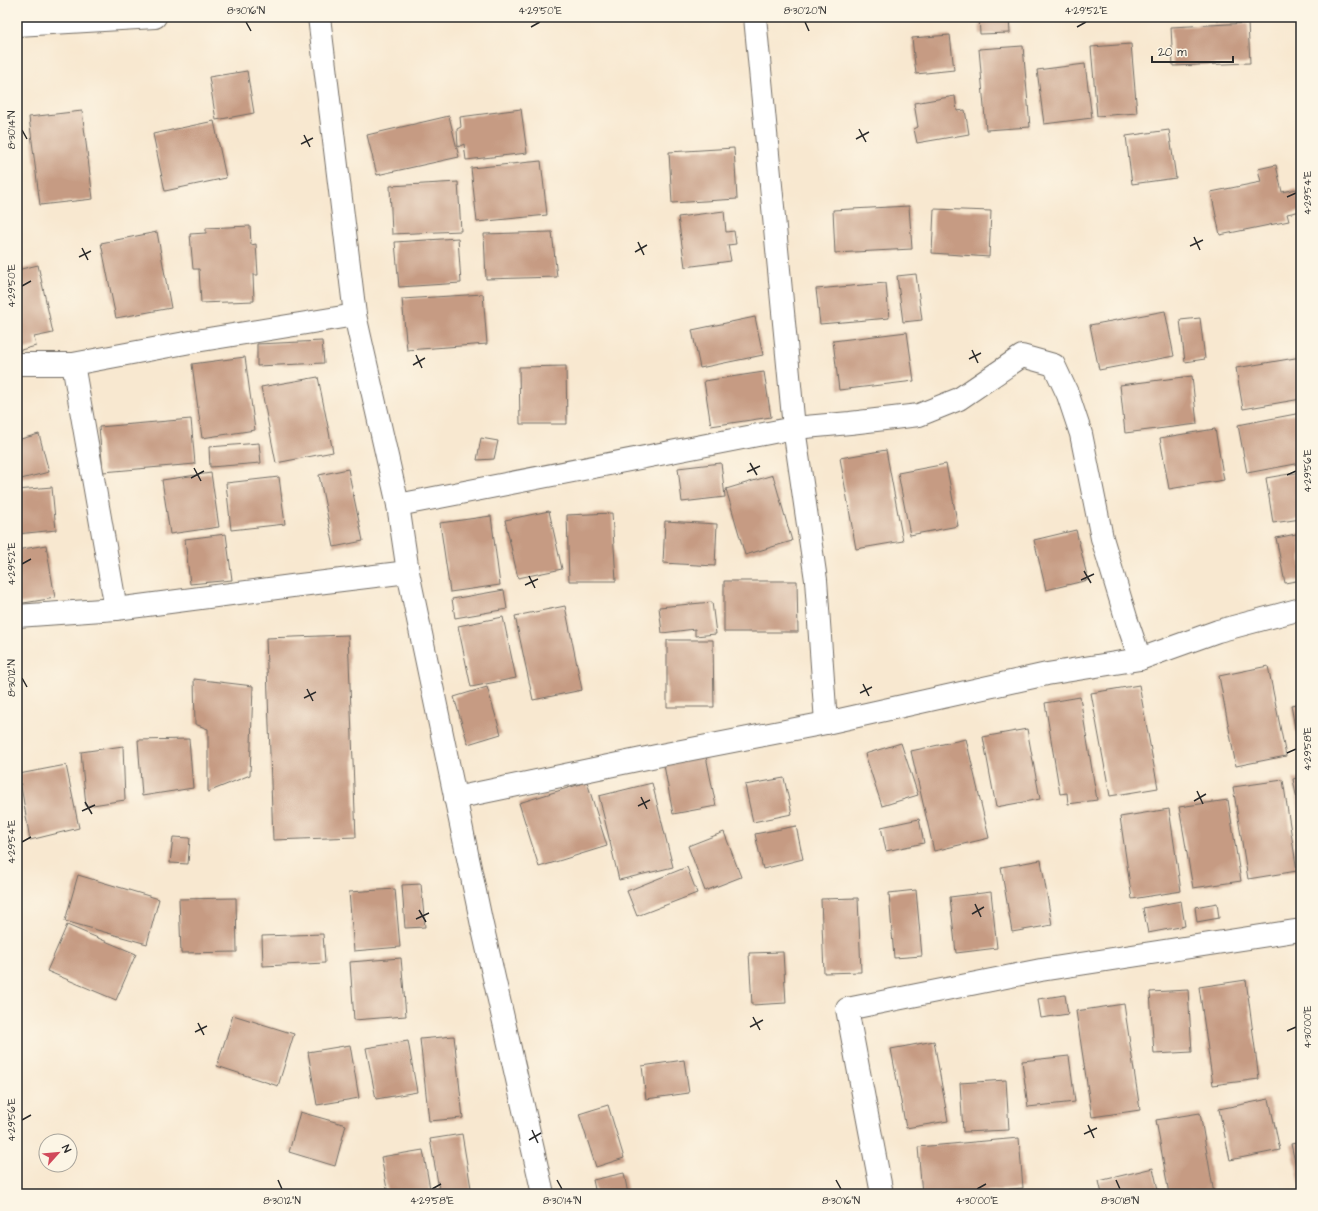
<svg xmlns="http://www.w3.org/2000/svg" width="1318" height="1211" font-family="'Architects Daughter',sans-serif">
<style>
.building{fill:#c69b83}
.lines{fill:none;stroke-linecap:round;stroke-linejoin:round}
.street-casing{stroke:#736d65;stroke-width:24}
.street{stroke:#fff;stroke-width:22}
.ticks{fill:none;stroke:#2b2b2b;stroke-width:1.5}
.neatline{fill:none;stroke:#2b2b2b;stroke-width:1.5}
.ticks-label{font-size:10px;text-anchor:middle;fill:#2b2b2b}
</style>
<rect width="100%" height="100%" fill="#fcf5e5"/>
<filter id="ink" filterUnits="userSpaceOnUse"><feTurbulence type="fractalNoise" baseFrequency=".025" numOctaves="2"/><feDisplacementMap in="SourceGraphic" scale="8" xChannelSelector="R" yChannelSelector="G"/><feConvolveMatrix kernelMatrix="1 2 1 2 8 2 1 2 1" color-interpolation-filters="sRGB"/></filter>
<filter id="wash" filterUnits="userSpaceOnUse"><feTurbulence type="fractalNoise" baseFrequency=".012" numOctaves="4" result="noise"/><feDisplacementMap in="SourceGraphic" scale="16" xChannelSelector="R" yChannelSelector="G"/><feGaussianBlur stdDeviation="0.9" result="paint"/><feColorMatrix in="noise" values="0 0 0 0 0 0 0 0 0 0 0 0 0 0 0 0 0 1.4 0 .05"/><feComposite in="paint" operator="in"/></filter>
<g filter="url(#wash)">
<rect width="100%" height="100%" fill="#f8e8d0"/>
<g id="blocks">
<g class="building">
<path d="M979,17H1009L1010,33L980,34Z"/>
<path d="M1217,17H1249V18L1217,20Z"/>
<path d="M1248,23L1250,63L1173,66L1171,27Z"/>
<path d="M950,35L954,70L916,74L912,38Z"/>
<path d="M1131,44L1137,113L1097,116L1091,47Z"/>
<path d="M1023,46L1030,127L986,130L979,49Z"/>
<path d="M1085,64L1092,118L1044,124L1037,70Z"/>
<path d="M247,71L254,113L216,120L209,77Z"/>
<path d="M955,96L957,111L965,110L969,134L917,143L914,129L918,127L914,103Z"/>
<path d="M521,109L527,153L466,160L464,144L458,147L457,129L461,127L460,117Z"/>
<path d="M82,111L93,199L40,205L29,117Z"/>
<path d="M449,116L459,157L377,175L367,135Z"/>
<path d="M214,121L226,178L165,191L153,134Z"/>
<path d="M1169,130L1176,178L1132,184L1126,136Z"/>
<path d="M734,148L737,199L672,203L669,152Z"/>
<path d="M541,161L547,215L477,222L471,168Z"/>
<path d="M1276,165L1282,192L1297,189L1301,211L1287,214L1289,221L1220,235L1211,192L1261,182L1258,169Z"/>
<path d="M458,182L461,231L392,234L390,186Z"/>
<path d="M909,206L912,249L835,253L833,210Z"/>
<path d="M934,209L991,211L989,257L932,253Z"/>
<path d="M724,211L726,232L734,231L736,244L728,245L731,261L685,267L678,217Z"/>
<path d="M250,226L251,245L256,244L258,275H253L254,301L201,303L199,269H193L190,234L206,233V228Z"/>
<path d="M157,232L171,308L116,318L101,243Z"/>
<path d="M552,232L557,277L486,279L484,234Z"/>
<path d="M458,238L461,283L399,287L395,242Z"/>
<path d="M38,265L53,333L34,337L36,346L17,351V270Z"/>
<path d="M916,274L922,320L903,322L897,276Z"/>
<path d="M886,283L889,318L820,324L816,289Z"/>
<path d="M483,294L487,344L407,350L402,299Z"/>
<path d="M1165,311L1174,356L1099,370L1090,325Z"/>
<path d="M755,317L763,355L700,368L692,330Z"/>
<path d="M1200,318L1205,359L1185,362L1180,320Z"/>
<path d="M907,332L914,381L839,390L833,341Z"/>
<path d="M322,341L324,363L257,366V344Z"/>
<path d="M245,357L255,430L202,438L192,364Z"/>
<path d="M1301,357V399L1243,409L1236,368Z"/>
<path d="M566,366L567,424H520L519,367Z"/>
<path d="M764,372L771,417L711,426L704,381Z"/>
<path d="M1192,376L1197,424L1125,433L1120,385Z"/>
<path d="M318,377L333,452L276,463L261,387Z"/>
<path d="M1301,413V463L1247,473L1238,425Z"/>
<path d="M191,419L195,464L103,472L99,427Z"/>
<path d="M1215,429L1224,480L1169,489L1160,438Z"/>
<path d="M39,434L49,472L17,480V440Z"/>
<path d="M481,438L498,441L494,459L477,460Z"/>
<path d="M259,443L261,463L210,467L209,447Z"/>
<path d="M886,450L903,541L856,549L840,458Z"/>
<path d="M721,463L725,497L682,502L678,468Z"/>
<path d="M946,464L958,526L910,535L898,473Z"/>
<path d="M348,469L363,541L334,547L319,475Z"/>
<path d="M1301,472V519L1273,523L1266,478Z"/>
<path d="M211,473L219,527L170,534L162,480Z"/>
<path d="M773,475L792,541L745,555L726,489Z"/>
<path d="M279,477L285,524L231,530L226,483Z"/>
<path d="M52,487L56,530L17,534V490Z"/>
<path d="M549,511L562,569L518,578L505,520Z"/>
<path d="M612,513L616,581H569L567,515Z"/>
<path d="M491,516L500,585L450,592L440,523Z"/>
<path d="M665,521L717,524L715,566L663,563Z"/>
<path d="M1076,530L1088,580L1046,590L1034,540Z"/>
<path d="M1301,533V580L1285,583L1276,538Z"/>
<path d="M226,534L232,580L190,584L185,539Z"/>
<path d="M46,545L55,598L17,604V550Z"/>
<path d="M724,581H797L798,632H724Z"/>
<path d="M504,590L507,609L455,618L452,599Z"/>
<path d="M712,602L716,634L695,636V629L662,633L659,607Z"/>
<path d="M565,606L582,690L533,700L515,616Z"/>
<path d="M503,617L516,678L471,687L458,626Z"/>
<path d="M348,635L356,837L273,840L266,638Z"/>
<path d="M667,640H713L714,707H667Z"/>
<path d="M1268,666L1286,756L1236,766L1219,676Z"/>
<path d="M194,679L253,686L250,775L208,792V729L195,724Z"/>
<path d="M1139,685L1158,788L1110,796L1091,693Z"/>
<path d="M487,687L501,734L468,744L454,697Z"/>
<path d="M1080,697L1097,800L1068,804L1067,793L1060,794L1045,703Z"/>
<path d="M1299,698H1301V750H1299L1291,705L1300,703Z"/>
<path d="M1027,729L1040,799L996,807L983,737Z"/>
<path d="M189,739L193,788L142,796L138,740Z"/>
<path d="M966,739L989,838L934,851L911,751Z"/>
<path d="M901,743L918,795L882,806L865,754Z"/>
<path d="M123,746L125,800L86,806L81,752Z"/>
<path d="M706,756L716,806L673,814L664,765Z"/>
<path d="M66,765L79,828L30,840L19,774Z"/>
<path d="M1301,777V816H1300L1293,779Z"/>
<path d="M784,778L792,814L753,822L745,785Z"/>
<path d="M1283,780L1297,871L1248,879L1233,787Z"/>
<path d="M587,782L607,846L539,867L519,803Z"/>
<path d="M652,783L673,867L619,880L599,796Z"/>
<path d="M1228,800L1241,881L1193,888L1179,807Z"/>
<path d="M1169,809L1181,891L1132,899L1120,817Z"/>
<path d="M919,819L924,843L886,851L881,827Z"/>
<path d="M796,826L803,859L763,869L755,834Z"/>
<path d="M724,832L741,877L705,891L688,846Z"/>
<path d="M173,837L190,838L188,864L170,863Z"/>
<path d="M1041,860L1052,925L1012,932L1001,867Z"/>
<path d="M687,867L697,893L637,916L627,891Z"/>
<path d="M78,875L159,899L147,944L65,921Z"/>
<path d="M421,884L425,927L405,928L402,885Z"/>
<path d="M395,889L400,947L354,951L349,892Z"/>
<path d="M916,890L922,956L894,958L889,893Z"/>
<path d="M991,892L997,948L956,953L950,897Z"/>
<path d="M236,898L237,952L181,953L179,899Z"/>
<path d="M858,898L861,972L824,973L821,899Z"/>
<path d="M1181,901L1185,926L1148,933L1143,908Z"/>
<path d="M1217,903L1219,918L1197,922L1195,907Z"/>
<path d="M67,925L136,954L116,1000L47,971Z"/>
<path d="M323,934L325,963L263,966L262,936Z"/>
<path d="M783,952L786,1003L752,1005L749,953Z"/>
<path d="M401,958L406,1016L354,1020L350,962Z"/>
<path d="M1246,980L1259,1079L1213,1085L1199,987Z"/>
<path d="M1188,990L1192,1052L1154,1054L1150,992Z"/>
<path d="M1065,995L1068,1014L1041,1018L1038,999Z"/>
<path d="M1124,1004L1140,1110L1092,1117L1076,1011Z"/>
<path d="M233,1015L294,1034L278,1086L217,1066Z"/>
<path d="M454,1036L463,1118L429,1121L420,1039Z"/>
<path d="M408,1041L417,1092L376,1099L366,1048Z"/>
<path d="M934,1041L948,1121L906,1128L891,1049Z"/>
<path d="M350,1045L359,1098L317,1105L308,1052Z"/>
<path d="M1069,1056L1075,1102L1028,1107L1022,1061Z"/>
<path d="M684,1060L689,1093L646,1099L642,1066Z"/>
<path d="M1006,1080L1009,1130L963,1132L960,1083Z"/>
<path d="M1269,1099L1280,1150L1230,1160L1219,1109Z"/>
<path d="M608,1105L624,1158L596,1167L579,1114Z"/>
<path d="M300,1112L346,1125L335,1166L289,1152Z"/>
<path d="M1200,1113L1214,1194H1169L1156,1120Z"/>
<path d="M462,1134L472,1194H440L430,1139Z"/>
<path d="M1019,1138L1023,1188L958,1194H922L918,1147Z"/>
<path d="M1301,1142V1185H1300L1291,1144Z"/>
<path d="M423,1150L431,1194H388L381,1157Z"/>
<path d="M1153,1168L1159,1194H1102L1099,1181Z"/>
<path d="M624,1173L628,1194H596L593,1180Z"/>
</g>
</g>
</g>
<g filter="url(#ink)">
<use href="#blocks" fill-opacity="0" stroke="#736d65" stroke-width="1"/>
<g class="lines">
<g class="street-casing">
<g id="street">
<path d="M319,17L355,315L398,505L408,572L482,925L543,1194"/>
<path d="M755,17L794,428L816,580L826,723"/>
<path d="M17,25L155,17"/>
<path d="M17,364H73L196,341L355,315"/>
<path d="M73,364L116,609"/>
<path d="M398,505L794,428L850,423L919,415L959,399L1022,356L1054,365L1068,395L1081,434L1102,538L1127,621L1140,659"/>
<path d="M17,616L116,609L292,586L408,572"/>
<path d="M455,798L661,755L826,723L1047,674L1140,659L1218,631L1301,609"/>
<path d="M882,1194L847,1009L1041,970L1301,930"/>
</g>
</g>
<use href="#street" class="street"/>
</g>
</g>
<path class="ticks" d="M246,22L251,31M805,22L809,31M531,27L540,22M1077,27L1086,22M859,129L866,142M22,130L27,139M304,135L310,147M856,139L869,132M301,144L313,138M1287,197L1296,193M1194,237L1200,250M638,242L644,255M1190,246L1203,240M82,248L88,260M635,252L647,245M79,257L91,251M22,286L31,281M972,350L978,363M416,355L422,368M969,359L981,353M413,365L425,358M750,463L757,475M194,468L201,481M747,472L760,466M1287,475L1296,471M191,478L204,471M22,564L31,559M1084,571L1091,583M529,576L535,588M1081,580L1094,574M525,585L538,579M22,678L27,687M863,684L869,696M307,689L313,701M860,693L872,687M304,698L316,692M1287,753L1296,749M1197,791L1203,804M641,797L647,809M1194,801L1206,794M85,802L92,814M638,806L650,800M82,811L95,805M22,842L31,837M975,904L981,917M419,910L426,922M972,914L984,907M416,919L429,913M753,1017L760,1030M198,1023L204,1035M750,1027L763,1020M1287,1031L1296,1027M195,1032L207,1026M22,1120L31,1115M1088,1125L1094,1138M532,1130L538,1143M1084,1134L1097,1128M529,1140L541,1133M278,1180L282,1189M557,1180L562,1189M836,1180L841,1189M1116,1180L1120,1189M432,1189L441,1184M977,1189L986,1184"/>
<rect width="1318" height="1211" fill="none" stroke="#fcf5e5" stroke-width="44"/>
<g transform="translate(58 1153) rotate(63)"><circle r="19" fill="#fcf5e5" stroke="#a8a49b"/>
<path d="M0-3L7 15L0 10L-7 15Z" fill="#d1495b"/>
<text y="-6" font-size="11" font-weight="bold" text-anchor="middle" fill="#2b2b2b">N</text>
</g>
<path d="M1152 56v6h81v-6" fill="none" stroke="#2b2b2b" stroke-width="2"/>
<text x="1158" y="56" font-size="12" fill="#2b2b2b" stroke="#fcf5e5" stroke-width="3" paint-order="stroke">20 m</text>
<rect x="22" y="22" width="1274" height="1167" class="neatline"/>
<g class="ticks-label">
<text x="246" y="14">8°30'16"N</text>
<text x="540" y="14">4°29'50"E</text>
<text x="805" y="14">8°30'20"N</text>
<text x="1086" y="14">4°29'52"E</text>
<text transform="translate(11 130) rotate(-90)" y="4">8°30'14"N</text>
<text transform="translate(1307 193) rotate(-90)" y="4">4°29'54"E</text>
<text transform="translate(11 286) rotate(-90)" y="4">4°29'50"E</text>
<text transform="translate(1307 471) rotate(-90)" y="4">4°29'56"E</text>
<text transform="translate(11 564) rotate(-90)" y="4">4°29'52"E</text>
<text transform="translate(11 678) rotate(-90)" y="4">8°30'12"N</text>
<text transform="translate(1307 749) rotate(-90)" y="4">4°29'58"E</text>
<text transform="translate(11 842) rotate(-90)" y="4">4°29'54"E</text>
<text transform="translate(1307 1027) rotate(-90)" y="4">4°30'00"E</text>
<text transform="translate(11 1120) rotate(-90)" y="4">4°29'56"E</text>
<text x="282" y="1204">8°30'12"N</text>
<text x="432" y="1204">4°29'58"E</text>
<text x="562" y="1204">8°30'14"N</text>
<text x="841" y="1204">8°30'16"N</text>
<text x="977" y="1204">4°30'00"E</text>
<text x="1120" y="1204">8°30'18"N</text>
</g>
</svg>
